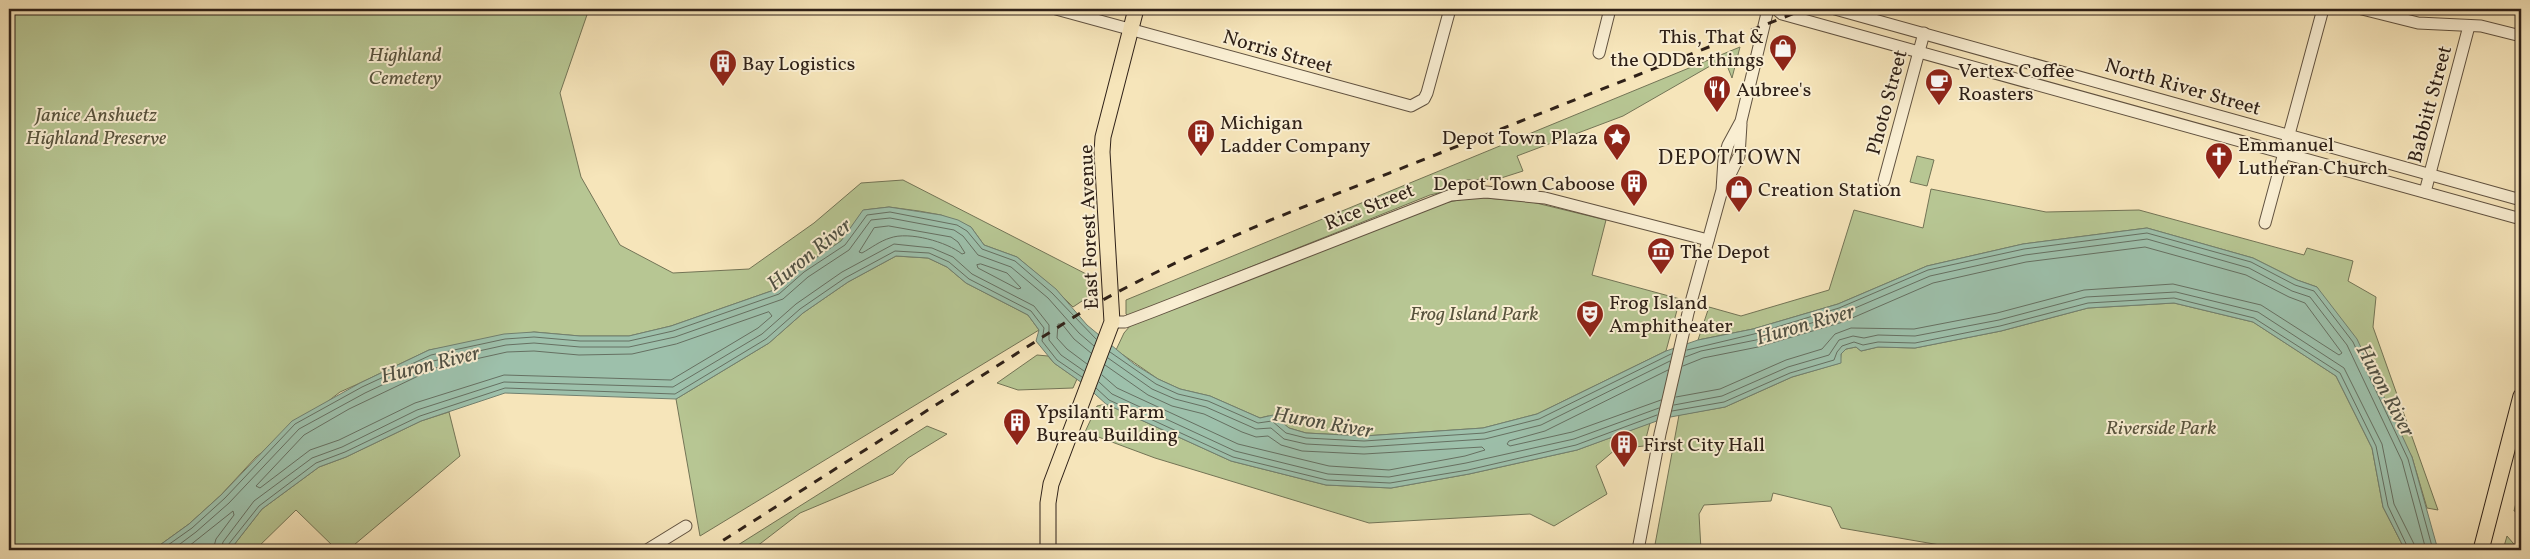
<svg xmlns="http://www.w3.org/2000/svg" width="2530" height="559" font-family="Vollkorn,serif">
<style>
.green{fill:#b7c693;stroke:#737456}
.water{fill:#9dc0ab;stroke:#718070}
.lines{fill:none;stroke-linecap:round;stroke-linejoin:round}
.shore{stroke:#667062;stroke-width:1}
.minor-casing{stroke:#615240;stroke-width:13}
.major-casing{stroke:#2f2118;stroke-width:17}
.minor{stroke:#f9eed2;stroke-width:11}
.major{stroke:#f6e5ba;stroke-width:15}
.rail{stroke:#2f2118;stroke-width:3;stroke-dasharray:9 9;stroke-linecap:butt}
.labels{text-anchor:middle;stroke-width:4;stroke-linejoin:round;paint-order:stroke}
.poi-label{font-size:20px;fill:#2f2118;stroke:#f9eed2;text-anchor:start}
.street-label{font-size:20px;fill:#2f2118;stroke:#f9eed2}
.park-label{font-size:20px;font-style:italic;fill:#58533d;stroke:#f9eed2}
.neighbourhood-label{font-size:21px;letter-spacing:1px;fill:#2f2118;stroke:#f9eed2}
.water-label{font-size:21px;font-style:italic;fill:#505144;stroke:#f9eed2}
</style>
<rect width="100%" height="100%" fill="#f6e5ba"/>
<filter id="stains"><feTurbulence type="fractalNoise" baseFrequency=".004" numOctaves="4"/><feColorMatrix values="0 0 0 0 .2 0 0 0 0 .09 0 0 0 0 .02 0 0 0 .5 -.17"/></filter>
<radialGradient id="worn" r=".72"><stop offset=".6" stop-color="#630" stop-opacity="0"/><stop offset="1" stop-color="#630" stop-opacity=".3"/></radialGradient>
<g class="green">
<path d="M9,9H589L560,93L581,177L620,245L673,273L749,269L814,223L861,183L903,180L1092,277L1094,293L1073,307L1055,289L1017,257L984,245L971,227L941,215L919,211L889,207L864,210L841,241L801,268L777,289L671,326L629,336H580L534,332L429,350L360,383L340,392L256,457L221,495L189,524L153,550H9Z"/>
<path d="M1740,47L1732,78L1724,58L1623,116L1517,156L1523,171L1498,179L1464,180V187L1430,195L1128,316L1126,314V300Z"/>
<path d="M1917,156L1934,160L1927,186L1910,182Z"/>
<path d="M1931,189L2046,212L2139,210L2304,255L2307,248L2353,261L2348,281L2376,297L2373,327L2438,510L2427,508L2412,457L2317,287L2297,280L2253,258L2147,228L2023,244L1927,266L1838,304L1753,329L1698,340L1709,307L1741,316L1829,290L1854,210L1923,228Z"/>
<path d="M1474,197L1532,202L1606,220L1592,275L1680,299L1666,351L1537,414L1483,428L1364,436L1306,433L1289,428L1277,418L1268,416L1260,418L1210,396L1180,389L1158,379L1116,350L1124,333L1130,326L1444,203Z"/>
<path d="M896,256L928,258L947,267L966,283L1028,315L1039,330L700,536L676,399L769,343L803,313L848,282Z"/>
<path d="M2174,303L2253,322L2336,376L2372,448L2383,507L2405,550H1969L1841,528L1831,507L1773,493L1771,501L1704,505L1699,514L1701,550H1654L1679,415L1725,407L1792,377L1840,363L1841,354L1846,349L1856,347L1861,351L1878,347L1915,348L2001,331L2088,308Z"/>
<path d="M1037,355L1048,356L1054,363L1077,379L1073,388L1018,390L997,383Z"/>
<path d="M1106,404L1231,461L1326,485L1391,488L1469,474L1577,450L1650,423L1644,446L1616,449L1596,466L1607,494L1554,526L1530,514L1369,523L1155,458L1085,432L1097,406Z"/>
<path d="M449,412L460,456L348,550H337L296,510L255,550H230L262,509L319,467L346,457L421,421Z"/>
<path d="M927,426L947,434L908,458L893,474L800,513L752,550H730Z"/>
<path d="M2521,483V513L2514,511Z"/>
<path d="M2507,536L2519,550H2503Z"/>
</g>
<path class="water" d="M889,207L941,215L958,220L971,227L984,245L1017,257L1056,289L1087,325L1134,364L1158,379L1180,389L1210,396L1260,418L1273,415L1289,428L1306,433L1364,436L1483,428L1537,414L1666,351L1698,340L1753,329L1838,304L1927,266L2023,244L2147,228L2253,258L2297,280L2317,287L2357,339L2412,457L2438,550H2405L2383,507L2372,448L2336,376L2253,322L2174,303L2088,308L2001,331L1915,348L1878,347L1861,351L1856,347L1846,349L1841,354V363L1792,377L1725,407L1665,418L1577,450L1469,474L1391,488L1326,485L1231,461L1106,404L1085,385L1054,363L1036,341L1039,330L1028,315L966,283L947,267L928,258L896,256L848,282L803,313L769,343L676,399L505,393L421,421L346,457L319,467L262,509L230,550H153L189,524L221,495L292,421L360,383L429,350L504,334L534,332L580,336H629L671,326L777,289L801,268L841,241L863,210Z"/>
<g class="lines">
<g class="shore">
<path d="M889,226L951,237L958,242L965,253L962,254C947,242 909,231 890,238C880,241 871,248 862,253L859,252L874,228Z"/>
<path d="M981,264L1007,273L1021,288L1018,289L978,268L977,265Z"/>
<path d="M769,312L772,316L758,328L671,380L504,375L415,403L339,440L310,450L260,488L256,486L304,435L349,409L435,368L507,352L534,351L579,355L632,354L676,344Z"/>
<path d="M1687,350L1754,334L1839,308L1928,270L2024,249L2147,233L2251,262L2295,285L2314,291L2353,342L2408,459L2433,550"/>
<path d="M1110,352L1156,384L1178,394L1208,401L1258,423L1272,421L1286,433L1306,438L1364,441L1484,433L1539,419L1671,354"/>
<path d="M1685,357L1701,351L1756,340L1841,314L1930,276L2025,255L2147,239L2249,268L2292,291L2310,297L2347,345L2402,461L2426,550"/>
<path d="M1108,358L1152,389L1175,399L1206,407L1256,429L1271,428L1284,439L1306,444L1364,447L1485,439L1541,425L1670,361"/>
<path d="M1087,364L1067,349L1057,338L1058,324H1062L1074,339L1091,353"/>
<path d="M1102,375L1117,388L1238,444L1329,466L1389,470L1465,456L1485,450L1482,447L1364,454L1302,451L1281,445L1268,436L1256,437L1242,432L1204,414L1172,406L1148,395L1105,365"/>
<path d="M1099,382L1112,394L1235,451L1328,474L1389,477L1466,463L1574,439L1659,408"/>
<path d="M1096,388L1109,400L1233,457L1327,480L1390,483L1468,470L1576,445L1657,415"/>
<path d="M1676,397L1720,389L1786,360L1822,349L1835,334L1851,328L1914,329L1997,313L2084,290L2173,284L2261,305L2339,355L2342,353L2305,303L2289,297L2246,275L2145,247L2026,262L1933,283L1843,322L1758,347L1703,358L1683,366"/>
<path d="M1661,400L1572,432L1510,446L1507,444L1509,441L1545,431L1668,370"/>
<path d="M1674,405L1722,396L1788,367L1829,355L1839,340L1853,336L1864,338L1878,335L1915,336L1999,320L2086,297L2176,292L2258,312L2344,368L2382,444L2394,504L2414,544L2416,550"/>
<path d="M1672,411L1724,402L1790,373L1834,360L1837,352L1842,346L1854,342L1863,345L1878,342L1915,343L2000,326L2088,303L2174,298L2254,318L2340,373L2376,446L2388,506L2409,550"/>
<path d="M161,550L192,528L225,498L295,424L362,387L431,355L505,339L534,337L580,341H629L673,331L779,294L804,272L845,245L867,215L890,212L957,225L967,231L982,249L1015,261L1052,293L1096,339"/>
<path d="M172,550L196,532L229,503L299,429L365,393L433,361L506,345L534,343L580,347H629L675,337L783,299L808,277L849,250L871,220L890,218L954,230L963,236L978,255L1011,267L1048,298L1079,333L1094,346"/>
<path d="M184,550L233,511L234,515L216,539L213,550"/>
<path d="M221,550L223,542L254,501L312,458L342,447L417,410L504,382L673,387L762,334L796,304L842,272L894,244L932,248L953,257L972,274L1034,306L1049,325V340L1061,355L1084,371"/>
<path d="M227,550L228,545L259,506L316,463L345,452L420,416L505,388L675,394L766,339L800,309L845,278L895,251L929,253L949,262L969,279L1031,311L1044,328L1042,341L1057,360L1082,377"/>
</g>
<g class="minor-casing">
<g id="minor">
<path d="M1056,9L1411,106L1424,99L1427,93L1450,9"/>
<path d="M1776,9L1782,14L2521,219"/>
<path d="M1835,9L2521,200"/>
<path d="M2362,9L2418,23L2481,26L2521,36"/>
<path d="M1599,53L1610,9"/>
<path d="M1884,181L1924,33"/>
<path d="M1724,187L1739,156L1741,124"/>
<path d="M2425,192L2469,26"/>
<path d="M2265,223L2323,9"/>
<path d="M1112,322H1125L1154,311L1451,195L1486,192L1545,198L1708,240"/>
<path d="M647,550L686,526"/>
<path d="M1638,550L1660,434L1688,313L1722,190L1724,159L1728,145L1741,121L1768,9"/>
</g>
</g>
<g class="major-casing">
<g id="major">
<path d="M1048,550V503L1051,484L1112,322L1102,152L1103,137L1136,9"/>
<path d="M2481,550L2521,396"/>
</g>
</g>
<use href="#minor" class="minor"/>
<use href="#major" class="major"/>
<path class="rail" d="M708,550L1085,310C1146,275 1209,247 1273,219L1805,9"/>
</g>
<defs>
<g id="shop-pin" transform="scale(1.4375)"><path d="M0 17L-7.5 6A9.5 9.5 0 1 1 7.5 6Z" fill="#8f2418" stroke="#f9eed2"/><path d="M-5-2.5h2.3a2.7 3.5 0 0 1 5.4 0H5L5.5 6h-11ZM-1.5-2.5h3a1.5 2.3 0 0 0-3 0Z" fill="#fff"/></g>
<g id="building-pin" transform="scale(1.4375)"><path d="M0 17L-7.5 6A9.5 9.5 0 1 1 7.5 6Z" fill="#8f2418" stroke="#f9eed2"/><path d="M-4-6H4V6H1V3H-1V6H-4ZM-2.5-4.3h1.7v1.8h-1.7ZM.8-4.3h1.7v1.8H.8ZM-2.5-1h1.7V.8h-1.7ZM.8-1h1.7V.8H.8Z" fill="#fff"/></g>
<g id="cafe-pin" transform="scale(1.4375)"><path d="M0 17L-7.5 6A9.5 9.5 0 1 1 7.5 6Z" fill="#8f2418" stroke="#f9eed2"/><path d="M-5.5-4.5H6V0H3Q3 3.5 0 3.5H-2.5Q-5.5 3.5-5.5 0ZM3-3.2v2h1.7v-2ZM-6 4.5H4V6H-6Z" fill="#fff"/></g>
<g id="restaurant-pin" transform="scale(1.4375)"><path d="M0 17L-7.5 6A9.5 9.5 0 1 1 7.5 6Z" fill="#8f2418" stroke="#f9eed2"/><path d="M-5-6h1v4h1v-4h1v4h1v-4h1v5L-1.5 .5V6h-2V.5L-5-1ZM5-6V6H3V1.5H1.5Q1.5-4 5-6Z" fill="#fff"/></g>
<g id="sight-pin" transform="scale(1.4375)"><path d="M0 17L-7.5 6A9.5 9.5 0 1 1 7.5 6Z" fill="#8f2418" stroke="#f9eed2"/><path d="M0-6L1.8-2.2L6-1.7L2.9 1.2L3.7 5.4L0 3.3L-3.7 5.4L-2.9 1.2L-6-1.7L-1.8-2.2Z" fill="#fff"/></g>
<g id="church-pin" transform="scale(1.4375)"><path d="M0 17L-7.5 6A9.5 9.5 0 1 1 7.5 6Z" fill="#8f2418" stroke="#f9eed2"/><path d="M-1.2-6h2.4v3.5h3.3v2.4h-3.3V6h-2.4V-.1h-3.3v-2.4h3.3Z" fill="#fff"/></g>
<g id="museum-pin" transform="scale(1.4375)"><path d="M0 17L-7.5 6A9.5 9.5 0 1 1 7.5 6Z" fill="#8f2418" stroke="#f9eed2"/><path d="M0-6L6-3V-2H-6V-3ZM-5-1h2V3h-2ZM-1-1h2V3h-2ZM3-1h2V3H3ZM-6 4H6V6H-6Z" fill="#fff"/></g>
<g id="theatre-pin" transform="scale(1.4375)"><path d="M0 17L-7.5 6A9.5 9.5 0 1 1 7.5 6Z" fill="#8f2418" stroke="#f9eed2"/><path d="M-5-5.5Q0-4 5-5.5V0Q5 5 0 6Q-5 5-5 0ZM-3.3-2.5H-1v1.5H-3.3ZM1-2.5H3.3v1.5H1ZM-2.8 1Q0 5.5 2.8 1Z" fill="#fff"/></g>
</defs>
<g fill-rule="evenodd">
<use href="#shop-pin" x="1783" y="48"/>
<use href="#building-pin" x="723" y="63"/>
<use href="#cafe-pin" x="1939" y="82"/>
<use href="#restaurant-pin" x="1717" y="89"/>
<use href="#building-pin" x="1201" y="133"/>
<use href="#sight-pin" x="1617" y="137"/>
<use href="#church-pin" x="2219" y="156"/>
<use href="#building-pin" x="1634" y="183"/>
<use href="#shop-pin" x="1739" y="189"/>
<use href="#museum-pin" x="1661" y="251"/>
<use href="#theatre-pin" x="1590" y="314"/>
<use href="#building-pin" x="1017" y="422"/>
<use href="#building-pin" x="1624" y="444"/>
</g>
<g class="labels">
<g class="poi-label">
<text x="1764" y="43" text-anchor="end">This, That &amp;<tspan x="1764" dy="23">the ODDer things</tspan></text>
<text x="742" y="70">Bay Logistics</text>
<text x="1958" y="77">Vertex Coffee<tspan x="1958" dy="23">Roasters</tspan></text>
<text x="1736" y="96">Aubree's</text>
<text x="1220" y="129">Michigan<tspan x="1220" dy="23">Ladder Company</tspan></text>
<text x="1598" y="144" text-anchor="end">Depot Town Plaza</text>
<text x="2238" y="151">Emmanuel<tspan x="2238" dy="23">Lutheran Church</tspan></text>
<text x="1615" y="190" text-anchor="end">Depot Town Caboose</text>
<text x="1758" y="196">Creation Station</text>
<text x="1680" y="258">The Depot</text>
<text x="1609" y="309">Frog Island<tspan x="1609" dy="23">Amphitheater</tspan></text>
<text x="1036" y="418">Ypsilanti Farm<tspan x="1036" dy="23">Bureau Building</tspan></text>
<text x="1643" y="451">First City Hall</text>
</g>
<g class="street-label">
<text transform="translate(1278 51) rotate(16)" y="7">Norris Street</text>
<text transform="translate(2183 86) rotate(16)" y="7">North River Street</text>
<text transform="translate(1886 102) rotate(-75)" y="7">Photo Street</text>
<text transform="translate(2429 104) rotate(-75)" y="7">Babbitt Street</text>
<text transform="translate(1369 206) rotate(-22)" y="7">Rice Street</text>
<text transform="translate(1088 227) rotate(-92)" y="7">East Forest Avenue</text>
</g>
<g class="park-label">
<text x="405" y="61">Highland<tspan x="405" dy="23">Cemetery</tspan></text>
<text x="96" y="121">Janice Anshuetz<tspan x="96" dy="23">Highland Preserve</tspan></text>
<text x="1474" y="320">Frog Island Park</text>
<text x="2161" y="434">Riverside Park</text>
</g>
<g class="neighbourhood-label">
<text x="1730" y="164">DEPOT TOWN</text>
</g>
<g class="water-label">
<text transform="translate(809 254) rotate(-39)" y="7">Huron River</text>
<text transform="translate(1805 324) rotate(-16)" y="7">Huron River</text>
<text transform="translate(430 364) rotate(-14)" y="7">Huron River</text>
<text transform="translate(2386 390) rotate(62)" y="7">Huron River</text>
<text transform="translate(1323 422) rotate(10)" y="7">Huron River</text>
</g>
</g>
<rect width="2530" height="559" fill="none" stroke="#f6e5ba" stroke-width="30"/>
<rect x="10" y="10" width="2510" height="539" fill="none" stroke="#2f2118" stroke-width="2.5"/>
<rect x="15" y="15" width="2500" height="529" fill="none" stroke="#2f2118"/>
<rect width="100%" height="100%" filter="url(#stains)"/>
<rect width="100%" height="100%" fill="url(#worn)"/>
</svg>
